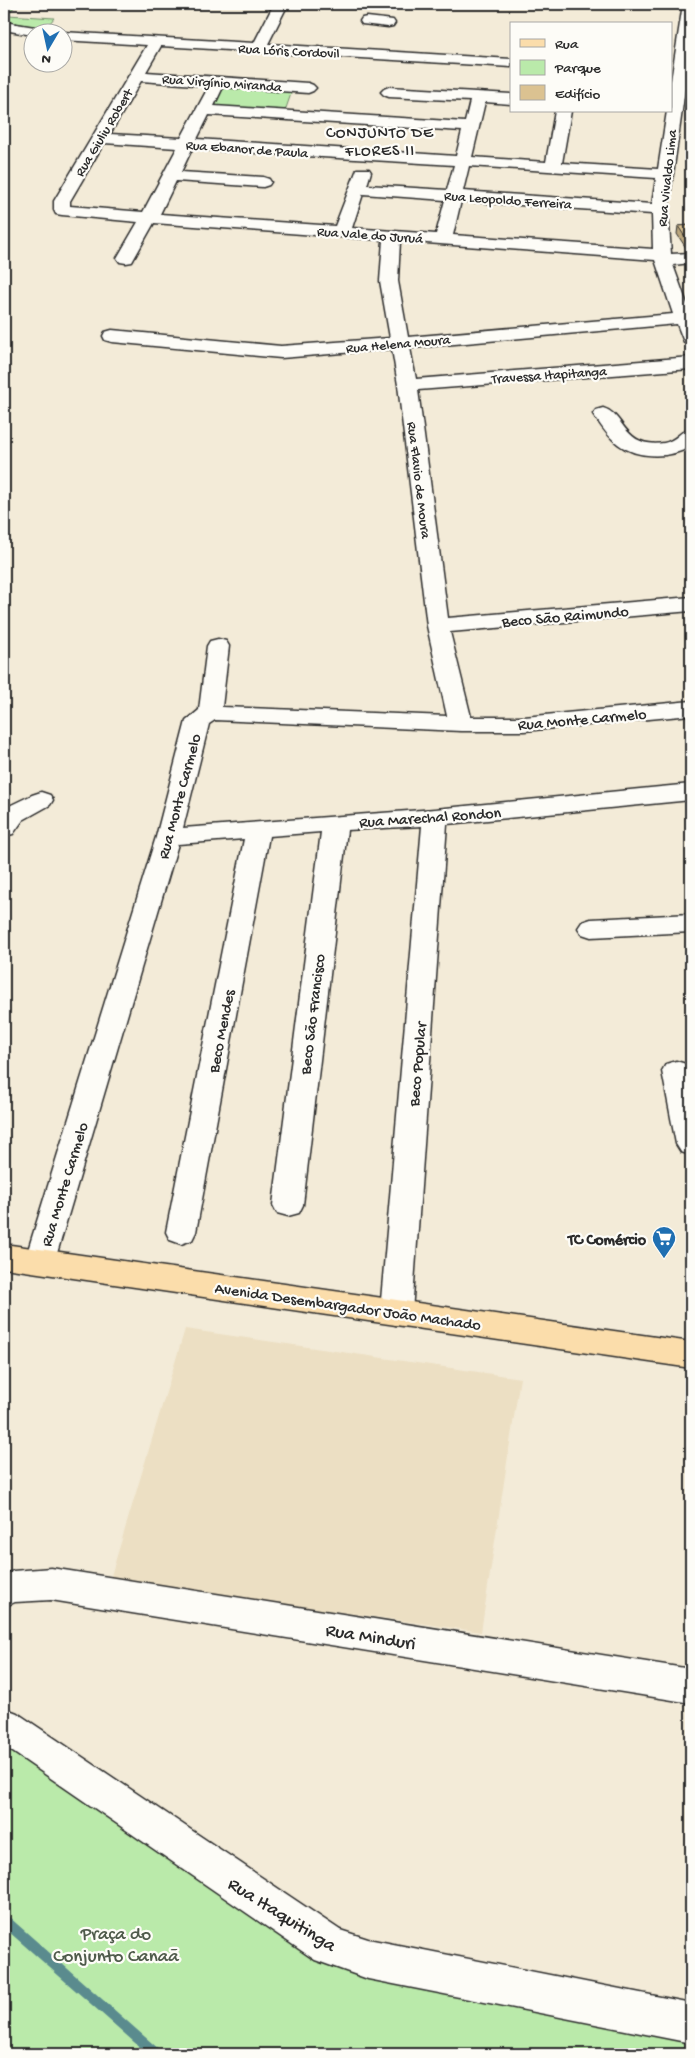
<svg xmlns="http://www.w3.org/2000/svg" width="695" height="2058" font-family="'Gochi Hand',sans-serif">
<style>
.built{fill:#ecdfc3}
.green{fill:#baeaaa;stroke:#728a6a}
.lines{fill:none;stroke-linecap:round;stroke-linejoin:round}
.stream{stroke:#5a8b8e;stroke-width:11}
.minor-casing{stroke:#2b2b2b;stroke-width:3}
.major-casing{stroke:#2b2b2b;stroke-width:3}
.minor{fill:#fdfcf7;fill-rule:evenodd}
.major{fill:#fbddab;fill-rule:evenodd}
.wall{fill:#bca77d;stroke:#2b2b2b}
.building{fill:#dbc291;stroke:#2b2b2b}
.labels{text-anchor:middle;stroke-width:4.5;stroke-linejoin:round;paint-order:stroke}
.far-street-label{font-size:14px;fill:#2b2b2b;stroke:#fdfcf7}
.far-quarter-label{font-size:16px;letter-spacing:1px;fill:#2b2b2b;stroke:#fdfcf7}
.street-label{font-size:16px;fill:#2b2b2b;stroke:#fdfcf7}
.poi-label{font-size:16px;font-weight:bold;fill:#2b2b2b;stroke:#fdfcf7;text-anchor:end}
.near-street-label{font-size:19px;fill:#2b2b2b;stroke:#fdfcf7}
.near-park-label{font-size:19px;fill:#4f5b4b;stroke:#fdfcf7}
</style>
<rect width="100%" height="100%" fill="#f3ebd8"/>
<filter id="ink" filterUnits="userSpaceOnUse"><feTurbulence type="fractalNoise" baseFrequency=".02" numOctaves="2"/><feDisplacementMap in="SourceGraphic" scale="10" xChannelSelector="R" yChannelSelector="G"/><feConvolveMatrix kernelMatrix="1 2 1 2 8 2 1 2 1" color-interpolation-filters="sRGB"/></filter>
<g filter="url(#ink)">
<path class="built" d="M185,1329L520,1378L481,1632L110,1579Z"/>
<g class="green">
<path d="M4,5L14,7L8,15L54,18L50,23L65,32L4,21Z"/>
<path d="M224,84L293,88L284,114L212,109Z"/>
<path d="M4,1734L339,1959L691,2044V2054H4Z"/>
</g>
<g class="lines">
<path class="stream" d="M4,1920L156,2054"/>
<g class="minor-casing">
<g id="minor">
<path d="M274,4H288L268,44L511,59V67L161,46L146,72L308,83L313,85L316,88L313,91L308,93L223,87L214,106L465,122L470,101L389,97L384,95L381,92L384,89L389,87L511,94V104L485,102L472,157L546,162L555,111H571L562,163L658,169L667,111H671V81L683,4H691V46L668,210L671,254L691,253V263L673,265L691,315V343L684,342L677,324L410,348L416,379L691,357V369L418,390L448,618L691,597V611L450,632L471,717H524L691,701V715L524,731H461L215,720L209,724L183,828L435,809L691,784V800L447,824L412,1312L407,1321L396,1325L385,1321L380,1312L422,826L347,830L303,1205L299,1213L288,1216L277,1213L273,1205L321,832L269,836L196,1232L192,1240L181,1244L170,1240L166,1232L244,839L178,844L55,1260L51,1268L40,1272L29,1268L25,1260L156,837L186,721L199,710L207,646L210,641L218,639L226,641L229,646L222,707L447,716L427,626L398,385L392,349L281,358L112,342L105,340L103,336L105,332L112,330L281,346L390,338L380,281L383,240L154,223L132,262L126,263L120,262L117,258L138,222L62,215L56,214L54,210V201L147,45L62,40V32H59H62L254,43ZM141,81L209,86L181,138L110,134ZM209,115L462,131L456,156L197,139ZM104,143L177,148L143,212L70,206V201ZM192,149L454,165L447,190L367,185L371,172L369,169H357L335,226L160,214L176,181L263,187L269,185L271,182L269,179L263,177L181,172ZM469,166L656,178L652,204L463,191ZM363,194L445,200L436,234L352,228ZM461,201L652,214L653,249L453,235ZM400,241L655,260L673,314L408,337L398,281Z"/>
<path d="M367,17L393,20L395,23L393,26L388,27L362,24L360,21L362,18Z"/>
<path d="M4,22L41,28L46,29L48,32H32V35L4,30Z"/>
<path d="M603,408C625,414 623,449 664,443C676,441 681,430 691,428V446C671,459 637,459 618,444C607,436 600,424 593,414L596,410Z"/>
<path d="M41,792L50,795L53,800L50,805L23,820L13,834L4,836L5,808L32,795Z"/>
<path d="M691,914V932L591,937L582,934L578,928L582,922L591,919Z"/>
<path d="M676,1061L686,1064L691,1077V1155L681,1152L676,1144L662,1071L666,1064Z"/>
<path d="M51,1568L691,1669V1703L51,1600L15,1602L4,1607V1575L13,1571Z"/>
<path d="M4,1708L17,1713L340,1930L368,1939L691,2003V2043L368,1979L315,1960L4,1746Z"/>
</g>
</g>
<g class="major-casing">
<path id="major" d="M4,1244L691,1342V1368L4,1268Z"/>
</g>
<use href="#minor" class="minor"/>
<use href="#major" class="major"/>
</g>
<path class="wall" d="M691,225V253L688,251L677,234L678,226Z"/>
<path class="building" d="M691,225V244L689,243L678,226Z"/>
</g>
<defs>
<g id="supermarket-pin" transform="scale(1.25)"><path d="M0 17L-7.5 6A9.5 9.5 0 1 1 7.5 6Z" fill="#1f6fb2" stroke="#fdfcf7"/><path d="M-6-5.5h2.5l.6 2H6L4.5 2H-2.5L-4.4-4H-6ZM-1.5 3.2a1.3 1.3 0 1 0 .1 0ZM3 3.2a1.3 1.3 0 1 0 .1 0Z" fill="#fff"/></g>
</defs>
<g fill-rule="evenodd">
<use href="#supermarket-pin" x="664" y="1238"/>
</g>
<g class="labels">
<g class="far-street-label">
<text transform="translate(289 50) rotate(3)" y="5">Rua Lóris Cordovil</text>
<text transform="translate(222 82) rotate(4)" y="5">Rua Virgínio Miranda</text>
<text transform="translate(103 132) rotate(-59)" y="5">Rua Giuliu Robert</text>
<text transform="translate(247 148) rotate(4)" y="5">Rua Ebanor de Paula</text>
<text transform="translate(666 178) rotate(-84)" y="5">Rua Vivaldo Lima</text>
<text transform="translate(508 199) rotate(4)" y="5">Rua Leopoldo Ferreira</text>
<text transform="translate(370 234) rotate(4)" y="5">Rua Vale do Juruá</text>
<text transform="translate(398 343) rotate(-5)" y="5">Rua Helena Moura</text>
<text transform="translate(549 374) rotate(-4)" y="5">Travessa Itapitanga</text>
<text transform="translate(420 480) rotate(83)" y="5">Rua Flavio de Moura</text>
</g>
<g class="far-quarter-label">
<text x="380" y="137">CONJUNTO DE<tspan x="380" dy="18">FLORES II</tspan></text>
</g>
<g class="street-label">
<text transform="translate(565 615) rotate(-5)" y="6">Beco São Raimundo</text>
<text transform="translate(582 718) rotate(-5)" y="6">Rua Monte Carmelo</text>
<text transform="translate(178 796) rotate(-75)" y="6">Rua Monte Carmelo</text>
<text transform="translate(430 816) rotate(-4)" y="6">Rua Marechal Rondon</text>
<text transform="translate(311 1014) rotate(-83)" y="6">Beco São Francisco</text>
<text transform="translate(220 1031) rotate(-79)" y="6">Beco Mendes</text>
<text transform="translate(416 1064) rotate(-85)" y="6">Beco Popular</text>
<text transform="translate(63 1184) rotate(-73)" y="6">Rua Monte Carmelo</text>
<text transform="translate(348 1305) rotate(8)" y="6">Avenida Desembargador João Machado</text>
</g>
<g class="poi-label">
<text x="646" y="1244">TC Comércio</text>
</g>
<g class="near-street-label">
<text transform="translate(371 1635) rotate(9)" y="7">Rua Minduri</text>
<text transform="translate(283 1913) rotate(32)" y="7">Rua Itaquitinga</text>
</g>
<g class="near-park-label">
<text x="116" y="1939">Praça do<tspan x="116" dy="22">Conjunto Canaã</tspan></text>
</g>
</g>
<rect width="695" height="2058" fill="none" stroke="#fdfcf7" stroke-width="20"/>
<rect x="10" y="10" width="675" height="2038" fill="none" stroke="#2b2b2b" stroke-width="2" filter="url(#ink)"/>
<rect x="510" y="22" width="162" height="90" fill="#fdfcf7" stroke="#a9a8a5"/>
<rect x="520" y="39" width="25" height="8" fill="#fbddab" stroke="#a9a8a5"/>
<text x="555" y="48" font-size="15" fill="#2b2b2b">Rua</text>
<rect x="520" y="60" width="25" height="15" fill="#baeaaa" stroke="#a9a8a5"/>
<text x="555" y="72" font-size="15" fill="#2b2b2b">Parque</text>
<rect x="520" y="85" width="25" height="15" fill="#dbc291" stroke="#a9a8a5"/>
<text x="555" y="98" font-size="15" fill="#2b2b2b">Edifício</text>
<g transform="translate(48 48) rotate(189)"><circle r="24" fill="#fdfcf7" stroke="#a9a8a5"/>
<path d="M0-4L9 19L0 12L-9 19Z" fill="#1f6fb2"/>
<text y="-8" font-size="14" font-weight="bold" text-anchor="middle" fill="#2b2b2b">N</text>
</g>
</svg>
